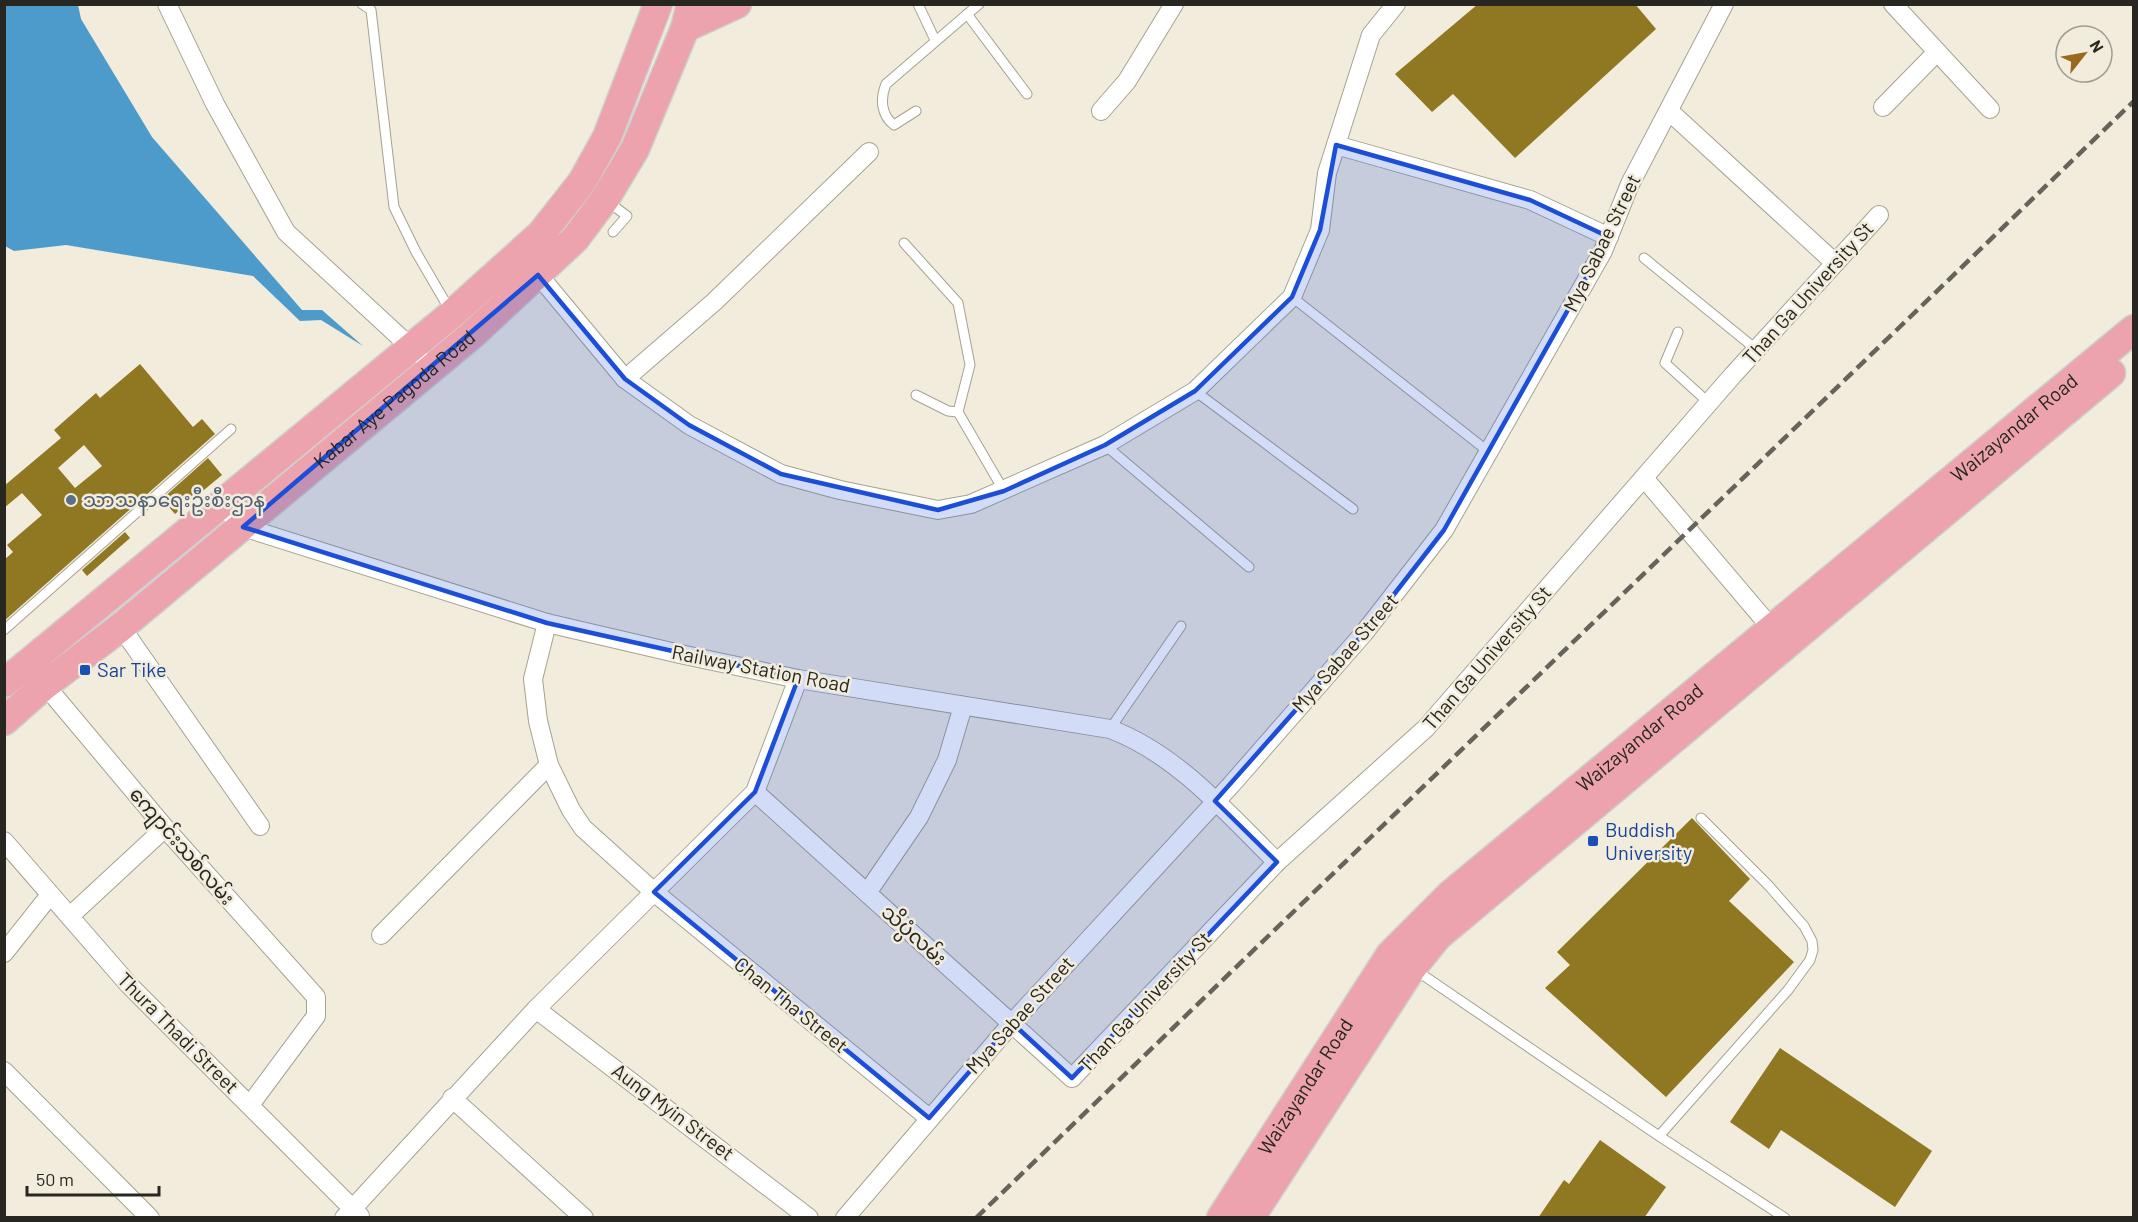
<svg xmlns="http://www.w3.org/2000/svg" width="2138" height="1222" font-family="Barlow,'Noto Sans Myanmar',sans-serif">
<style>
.water{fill:#4d9bcb}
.building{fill:#907722;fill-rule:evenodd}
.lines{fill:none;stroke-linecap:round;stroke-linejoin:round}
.service-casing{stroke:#a6a293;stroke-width:11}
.minor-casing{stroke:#a6a293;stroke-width:20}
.primary-casing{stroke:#cfcfce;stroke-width:31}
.service{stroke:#fff;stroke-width:9}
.minor{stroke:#fff;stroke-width:18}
.primary{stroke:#eca3ad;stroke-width:28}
.rail{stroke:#66645a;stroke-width:4.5;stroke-dasharray:12 6;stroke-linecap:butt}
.marked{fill:#1d4ed8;fill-opacity:0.2;stroke:#1d4ed8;stroke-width:4.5;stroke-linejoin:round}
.service-dot{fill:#5c6f8a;stroke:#f1ecdc;stroke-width:2}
.transit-dot{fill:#1a4fb4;stroke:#f1ecdc;stroke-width:2}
.labels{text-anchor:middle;stroke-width:5;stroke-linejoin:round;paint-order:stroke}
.street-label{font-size:20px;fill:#272620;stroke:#f1ecdc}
.service-label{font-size:20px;fill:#4e5e75;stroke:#f1ecdc;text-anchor:start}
.transit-label{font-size:20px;fill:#164399;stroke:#f1ecdc;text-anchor:start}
</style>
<rect width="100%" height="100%" fill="#f1ecdc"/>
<path class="water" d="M4,5H78L81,19L152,137L302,310H322L363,346L321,320L300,321L253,276L66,245L14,251L5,246Z"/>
<g class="building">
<path d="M1478,4H1635L1656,29L1515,158L1453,94L1432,112L1395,74Z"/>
<path d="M140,364L193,427L202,419L215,434L4,621V560L13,552L7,545L42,515L22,493L4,508V486L61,438L54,430L96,393L100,398ZM84,445L102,466L75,488L58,468Z"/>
<path d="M208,458L222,475L175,514L162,499Z"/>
<path d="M125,532L130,538L87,576L82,570Z"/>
<path d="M1692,818L1750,879L1729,901L1794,962L1666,1097L1545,988L1570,965L1557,952Z"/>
<path d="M1780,1048L1932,1151L1895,1207L1781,1130L1769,1149L1730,1122Z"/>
<path d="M1600,1140L1666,1187L1644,1218H1538L1564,1180L1569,1184Z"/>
</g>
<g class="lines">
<g class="service-casing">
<g id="service">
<path d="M362,4L371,10L394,207L416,252L451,312"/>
<path d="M918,4L935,40"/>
<path d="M967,14L1027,94"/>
<path d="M916,111L894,125C881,115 880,99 886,84L979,4"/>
<path d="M607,201L627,216L613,232"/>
<path d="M904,243L958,303L970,365L958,412L1004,491"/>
<path d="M1644,258L1757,350"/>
<path d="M1292,297L1490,453"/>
<path d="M1678,332L1665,363L1709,403"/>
<path d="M1195,391L1353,509"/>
<path d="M916,395L948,411L958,412"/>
<path d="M1105,445L1249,567"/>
<path d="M4,630L231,429"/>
<path d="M1110,729L1181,626"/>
<path d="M1414,969L1659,1136L1785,1218"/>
<path d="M1659,1136L1788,990L1810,960L1813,950L1812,941L1804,926L1769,886L1701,818"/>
</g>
</g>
<g class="minor-casing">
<g id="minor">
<path d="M167,4L215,104L286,232L418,354"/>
<path d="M1893,4L1990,109"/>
<path d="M1883,107L1937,52"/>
<path d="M1101,111L1127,81L1174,4"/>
<path d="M1669,111L1835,263"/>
<path d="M1336,145L1530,200L1609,237"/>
<path d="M531,266L625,379L689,425L781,474L840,490L938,510L971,504L1105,445L1195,391L1292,297L1320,230L1327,173L1371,35L1396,4"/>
<path d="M625,379L714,302L869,152"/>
<path d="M1644,478L1779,637"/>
<path d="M221,504L243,527L547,623L680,654L798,679L1110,729C1177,754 1227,813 1277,862"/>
<path d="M547,623L533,679L538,721L549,765L571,810L583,828L654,892L929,1118"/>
<path d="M121,627L260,826"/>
<path d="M45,685L165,828L316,997V1016L250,1105"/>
<path d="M755,792L1072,1078L1277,862L1426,728L1733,375L1879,215"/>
<path d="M4,841L129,985L360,1216"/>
<path d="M867,893L919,817L947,760L963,706"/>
<path d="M70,916L165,828"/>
<path d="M381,935L549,765"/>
<path d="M4,953L50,895"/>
<path d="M536,1009L809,1218"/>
<path d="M4,1071L150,1218"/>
<path d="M452,1098L584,1218"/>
<path d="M344,1218L536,1009L755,792L798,679"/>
<path d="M845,1218L1012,1023L1231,785L1364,633L1444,530L1603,251L1630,184L1724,4"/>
</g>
</g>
<g class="primary-casing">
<g id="primary">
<path d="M685,28L737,4"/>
<path d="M4,683L452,314L541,234L582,182L607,137L658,4"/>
<path id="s1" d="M4,721L45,685L121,627L473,334L575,239L605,199L635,149L685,28L691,4"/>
<path id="s2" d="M1221,1218L1390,955L1451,894L2134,329"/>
<path d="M1250,1218L1412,968L1438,936L2111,373"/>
</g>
</g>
<use href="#service" class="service"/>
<use href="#minor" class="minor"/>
<use href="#primary" class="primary"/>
<path class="rail" d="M976,1218L2134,101"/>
</g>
<path class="marked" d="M1336,145L1530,200L1609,237L1444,530L1364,633L1215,801L1277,862L1072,1078L1012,1023L929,1118L654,892L755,792L798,679L547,623L243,527L538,275L625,379L689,425L781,474L938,510L1004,491L1105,445L1195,391L1292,297L1320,230Z"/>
<circle class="service-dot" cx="71" cy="500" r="6"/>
<g class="transit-dot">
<rect x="79" y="664" width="12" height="12" rx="3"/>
<rect x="1587" y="835" width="12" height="12" rx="3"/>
</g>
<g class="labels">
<g class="street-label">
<text transform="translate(1602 243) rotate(-64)" y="7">Mya Sabae Street</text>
<text transform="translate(1808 293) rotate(-48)" y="7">Than Ga University St</text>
<text dy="7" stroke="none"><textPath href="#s1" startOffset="506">Kabar Aye Pagoda Road</textPath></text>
<text dy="7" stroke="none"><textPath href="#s2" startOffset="1130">Waizayandar Road</textPath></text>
<text transform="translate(1345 653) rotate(-49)" y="7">Mya Sabae Street</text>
<text transform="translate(1487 658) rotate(-49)" y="7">Than Ga University St</text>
<text transform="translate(761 669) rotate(11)" y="7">Railway Station Road</text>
<text dy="7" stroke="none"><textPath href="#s2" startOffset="644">Waizayandar Road</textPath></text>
<text transform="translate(182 846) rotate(49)" y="7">ကျောင်းသစ်လမ်း</text>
<text transform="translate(914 935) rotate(42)" y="7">သိပ္ပံလမ်း</text>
<text transform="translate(1145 1002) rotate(-47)" y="7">Than Ga University St</text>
<text transform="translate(791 1005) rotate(39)" y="7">Chan Tha Street</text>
<text transform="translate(1020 1015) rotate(-48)" y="7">Mya Sabae Street</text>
<text transform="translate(178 1033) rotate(45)" y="7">Thura Thadi Street</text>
<text dy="7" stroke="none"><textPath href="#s2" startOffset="156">Waizayandar Road</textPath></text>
<text transform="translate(673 1112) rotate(37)" y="7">Aung Myin Street</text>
</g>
<g class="service-label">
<text x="83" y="507">သာသနာရေးဦးစီးဌာန</text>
</g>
<g class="transit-label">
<text x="97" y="677">Sar Tike</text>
<text x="1605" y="837">Buddish<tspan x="1605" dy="23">University</tspan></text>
</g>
</g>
<rect width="2138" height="1222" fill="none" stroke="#272620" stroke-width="12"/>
<g transform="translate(2084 54) rotate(59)"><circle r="28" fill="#f1ecdc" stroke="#a09d91" stroke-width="1.5"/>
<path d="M0-4.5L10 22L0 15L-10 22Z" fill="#9a691d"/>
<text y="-9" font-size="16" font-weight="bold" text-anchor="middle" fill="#272620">N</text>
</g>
<path d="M27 1186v9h132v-9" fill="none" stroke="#272620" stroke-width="3"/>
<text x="36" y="1186" font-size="18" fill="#272620" stroke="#f1ecdc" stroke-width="4.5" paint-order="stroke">50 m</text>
</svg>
